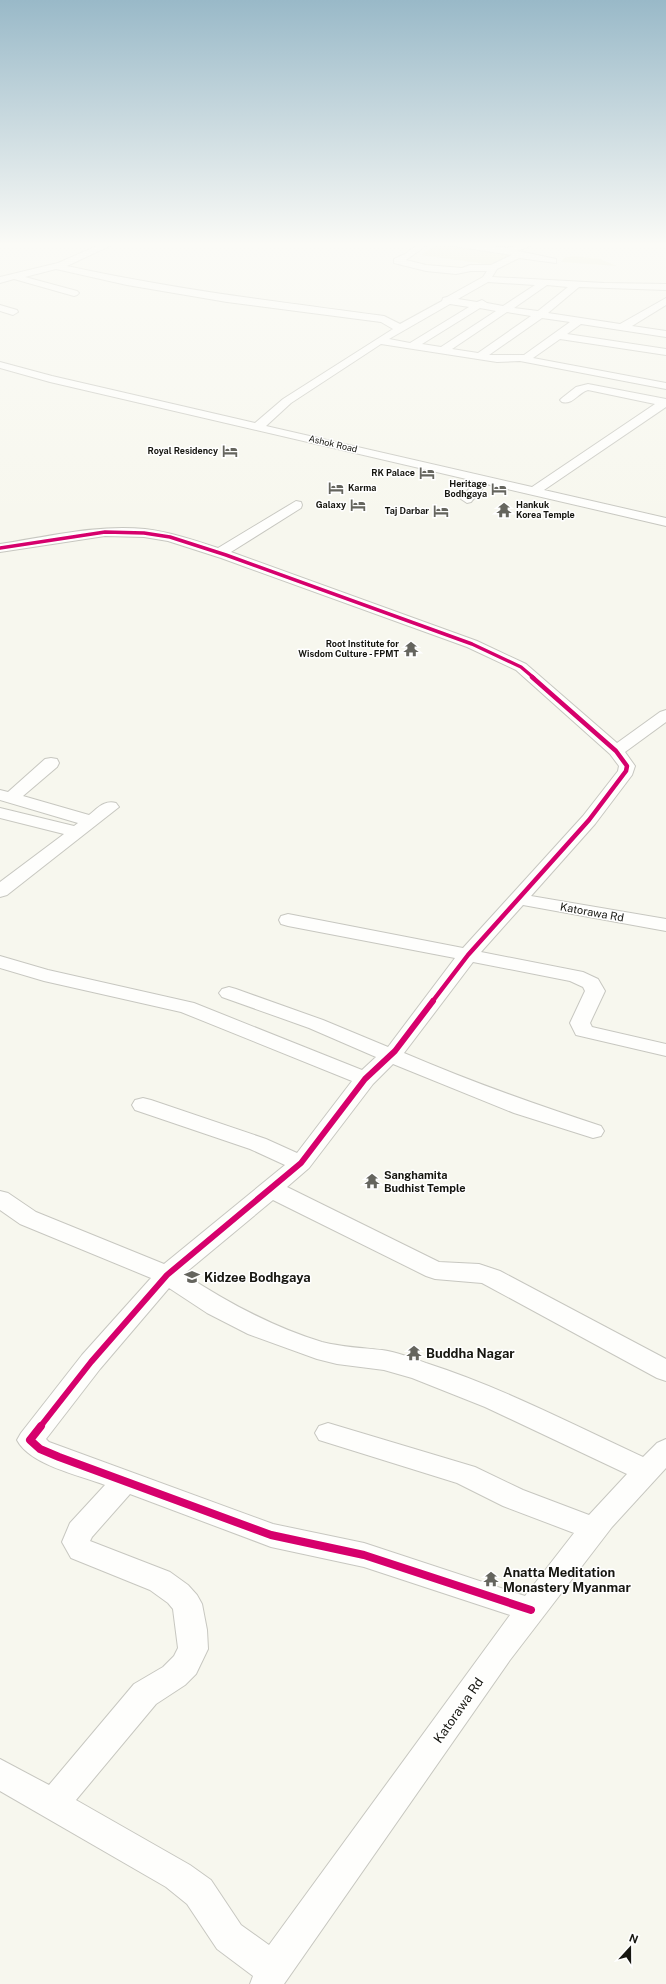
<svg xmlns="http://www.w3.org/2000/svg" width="666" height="1984" font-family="'Public Sans',sans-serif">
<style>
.green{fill:#ebeacf}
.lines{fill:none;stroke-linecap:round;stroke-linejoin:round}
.minor-casing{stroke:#c7c7c0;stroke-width:2}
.minor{fill:#fefefc;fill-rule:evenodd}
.cycleway-far3-casing{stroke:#fff;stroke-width:5}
.cycleway-far2-casing{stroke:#fff;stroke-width:6}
.cycleway-far1-casing{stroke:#fff;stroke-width:8}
.cycleway-casing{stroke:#fff;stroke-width:10}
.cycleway-far3{stroke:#d6006c;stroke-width:3.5}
.cycleway-far2{stroke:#d6006c;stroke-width:4.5}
.cycleway-far1{stroke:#d6006c;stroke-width:6}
.cycleway{stroke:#d6006c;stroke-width:8}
.labels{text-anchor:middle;stroke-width:3;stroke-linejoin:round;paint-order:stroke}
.far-street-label{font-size:9px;fill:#161610;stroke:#fff}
.far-poi-label{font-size:9px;font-weight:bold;fill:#161610;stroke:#fff;text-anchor:end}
.street-label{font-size:11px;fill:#161610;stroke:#fff}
.poi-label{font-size:11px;font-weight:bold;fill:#161610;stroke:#fff;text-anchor:start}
.near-poi-label{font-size:13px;font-weight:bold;fill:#161610;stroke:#fff;text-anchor:start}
.near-street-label{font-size:13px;fill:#161610;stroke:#fff}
</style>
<rect width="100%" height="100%" fill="#f7f7ee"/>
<g class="green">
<path d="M437,243L517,255L498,261L493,265L421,255Z"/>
<path d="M573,256L600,259L617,266L561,262L564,258Z"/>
</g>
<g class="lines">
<g class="minor-casing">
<g id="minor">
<path d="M106,242H118L67,266C172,289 278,302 384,316L400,324L442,301L443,298L447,297L483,277L487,271H471L456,274L426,271L394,263V259L405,254L421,242H431L406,260L426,265L462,268L470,265H491L512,255L447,245L443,242H465L508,248L526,242H539L518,251L556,259V263L519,258L497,269L492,277L604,283L666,284V290L579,287L548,313L620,324L666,298V305L632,326L666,331V337L581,324L567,334L666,349V355L560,339L533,358L666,383V389L520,361L497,362L381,344L291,403L266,426L532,487L655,404L588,390C578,393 573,405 562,402L560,400L562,398L576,387L588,384L666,399V407L544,490L666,518V526L486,484L471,502L467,503L461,499L475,481L50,382L0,368V362L52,376L255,423L283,399L393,329L381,322L227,302L127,285L56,269L25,277L77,291L79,293L77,295L74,296L14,279L0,283V277L58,263ZM488,282L535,285L503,306L487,303L482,300L477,302L458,299ZM547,285L568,287L538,311L514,308ZM450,304L469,307L410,343L389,339ZM480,308L496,311L441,347L422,344ZM507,312L531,316L478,353L452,349ZM542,318L570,322L524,355H489Z"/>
<path d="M0,305L17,310L18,312L13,315L0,311Z"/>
<path d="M296,501L301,502L302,505L301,508L231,552L477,641L526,664L617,743L660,712L666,710V722L625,752L635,766L632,775L595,824L531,896L666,919V931L523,905L481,952L583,972L598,979L605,991L590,1023L592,1027L666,1044V1056L576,1035L570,1023L585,991L583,987L570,981L473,962L404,1053C469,1081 534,1104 601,1126L604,1131L601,1136L593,1138L514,1113L393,1064L373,1084L309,1168L287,1187L439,1262L479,1264L500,1271L666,1359V1381L657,1378L482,1283L435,1279L426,1276L273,1200L184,1274C227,1302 272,1327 322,1342C342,1347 362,1348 382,1350C397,1352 412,1358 426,1363C501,1387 572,1424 643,1457L657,1443L666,1439V1468L612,1527L510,1660L284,1984H250L253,1976L217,1949L187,1904L166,1887L0,1791V1759L49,1785L134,1684L163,1667L174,1656L178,1648L173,1609L168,1603L150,1590L71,1558L62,1542L70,1523L105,1485C79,1475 30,1465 17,1440L21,1433L82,1355L151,1278L20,1224L0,1210V1191L8,1193L36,1212L164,1264L285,1165L250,1149L135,1110L132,1105L135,1100L143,1098L151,1100L266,1139L297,1153L352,1081L181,1012L44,981L0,968V956L48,970L194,1003L362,1070L376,1057L309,1028L222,997L219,993L222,989L229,987L236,989L323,1020L388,1047L455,958L288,926L281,924L279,920L281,916L288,914L463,948L583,816L618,771L619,766L610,754L516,670L467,647L221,558L168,541L144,537L105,536L0,552V544C47,537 97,524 145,529C170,532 194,540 218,548ZM169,1288L207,1313L248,1334L317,1359L337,1364L384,1370L412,1378L485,1407L627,1474L589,1515L523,1490L475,1467L328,1423L319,1426L315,1433L319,1440L457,1483L503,1506L574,1533L525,1596L364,1543L273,1524L49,1442L46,1439L100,1369ZM130,1494L271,1547L364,1567L510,1615L269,1945L241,1925L211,1880L190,1865L76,1800L156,1704L185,1685L196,1674L208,1649L207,1630L202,1604L197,1595L188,1585L170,1572L90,1541L92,1537Z"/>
<path d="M51,758L57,759L59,763L57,767L23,796L89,815C98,808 104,800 116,803L119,807L7,895L0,897V882L64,834L0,818V808L74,826L78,823L0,800V790L8,792L45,759Z"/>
</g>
</g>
<use href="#minor" class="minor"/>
<g class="cycleway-far3-casing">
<path id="cycleway-far3" d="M0,548L105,532L144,533L170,537L226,555L472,644L521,667L534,678"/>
</g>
<g class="cycleway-far2-casing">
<path id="cycleway-far2" d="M432,1002L468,955L589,820L626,771L627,766L616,751L532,677"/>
</g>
<g class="cycleway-far1-casing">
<path id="cycleway-far1" d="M40,1427L91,1362L167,1275L301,1163L365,1079L395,1051L433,1001"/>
</g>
<g class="cycleway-casing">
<path id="cycleway" d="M41,1426L30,1440L40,1449L59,1457L271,1535L364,1555L531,1610"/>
</g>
<use href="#cycleway-far3" class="cycleway-far3"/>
<use href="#cycleway-far2" class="cycleway-far2"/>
<use href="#cycleway-far1" class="cycleway-far1"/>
<use href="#cycleway" class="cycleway"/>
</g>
<linearGradient id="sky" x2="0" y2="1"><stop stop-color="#99b9c8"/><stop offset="0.47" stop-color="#fbfbf7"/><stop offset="1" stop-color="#fbfbf7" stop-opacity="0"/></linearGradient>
<rect width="666" height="520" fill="url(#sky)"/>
<defs>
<g id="hotel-bare" transform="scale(1.2)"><path d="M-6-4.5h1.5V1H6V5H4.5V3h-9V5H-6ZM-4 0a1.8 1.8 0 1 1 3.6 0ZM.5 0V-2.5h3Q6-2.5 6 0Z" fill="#65655e" stroke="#fff" stroke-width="2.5" paint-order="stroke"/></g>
<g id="temple-bare" transform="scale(1.2)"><path d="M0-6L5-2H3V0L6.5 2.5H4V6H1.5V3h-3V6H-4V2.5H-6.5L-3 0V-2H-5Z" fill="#65655e" stroke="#fff" stroke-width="2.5" paint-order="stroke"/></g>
<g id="school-bare" transform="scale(1.2)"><path d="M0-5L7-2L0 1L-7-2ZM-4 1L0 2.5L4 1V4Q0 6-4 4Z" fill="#65655e" stroke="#fff" stroke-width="2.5" paint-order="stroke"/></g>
</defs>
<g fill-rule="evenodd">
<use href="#hotel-bare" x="230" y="451"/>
<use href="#hotel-bare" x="427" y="473"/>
<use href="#hotel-bare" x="336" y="488"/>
<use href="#hotel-bare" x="499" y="489"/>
<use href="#hotel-bare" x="358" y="505"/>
<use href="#temple-bare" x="504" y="510"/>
<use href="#hotel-bare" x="441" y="511"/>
<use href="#temple-bare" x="411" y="649"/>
<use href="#temple-bare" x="372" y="1181"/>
<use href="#school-bare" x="192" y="1277"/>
<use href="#temple-bare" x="414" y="1353"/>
<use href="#temple-bare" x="491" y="1579"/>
</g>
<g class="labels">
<g class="far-street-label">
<text transform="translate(333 444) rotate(13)" y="3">Ashok Road</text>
</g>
<g class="far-poi-label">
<text x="218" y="454">Royal Residency</text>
<text x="415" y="476">RK Palace</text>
<text x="487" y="487">Heritage<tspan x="487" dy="10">Bodhgaya</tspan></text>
<text x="348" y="491" text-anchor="start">Karma</text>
<text x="346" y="508">Galaxy</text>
<text x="516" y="508" text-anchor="start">Hankuk<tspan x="516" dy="10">Korea Temple</tspan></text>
<text x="429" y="514">Taj Darbar</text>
<text x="399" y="647">Root Institute for<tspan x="399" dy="10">Wisdom Culture - FPMT</tspan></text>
</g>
<g class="street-label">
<text transform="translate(592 912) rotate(10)" y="4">Katorawa Rd</text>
</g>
<g class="poi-label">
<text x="384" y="1179">Sanghamita<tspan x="384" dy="13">Budhist Temple</tspan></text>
</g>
<g class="near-poi-label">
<text x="204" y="1282">Kidzee Bodhgaya</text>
<text x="426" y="1358">Buddha Nagar</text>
<text x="503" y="1577">Anatta Meditation<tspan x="503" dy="15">Monastery Myanmar</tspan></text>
</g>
<g class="near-street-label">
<text transform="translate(458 1710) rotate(-55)" y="5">Katorawa Rd</text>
</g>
</g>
<g transform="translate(630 1948) rotate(21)" stroke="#ffffff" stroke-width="3" paint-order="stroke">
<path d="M0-3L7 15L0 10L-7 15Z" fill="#161610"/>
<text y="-6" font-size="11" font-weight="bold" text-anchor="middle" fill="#161610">N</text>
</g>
</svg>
